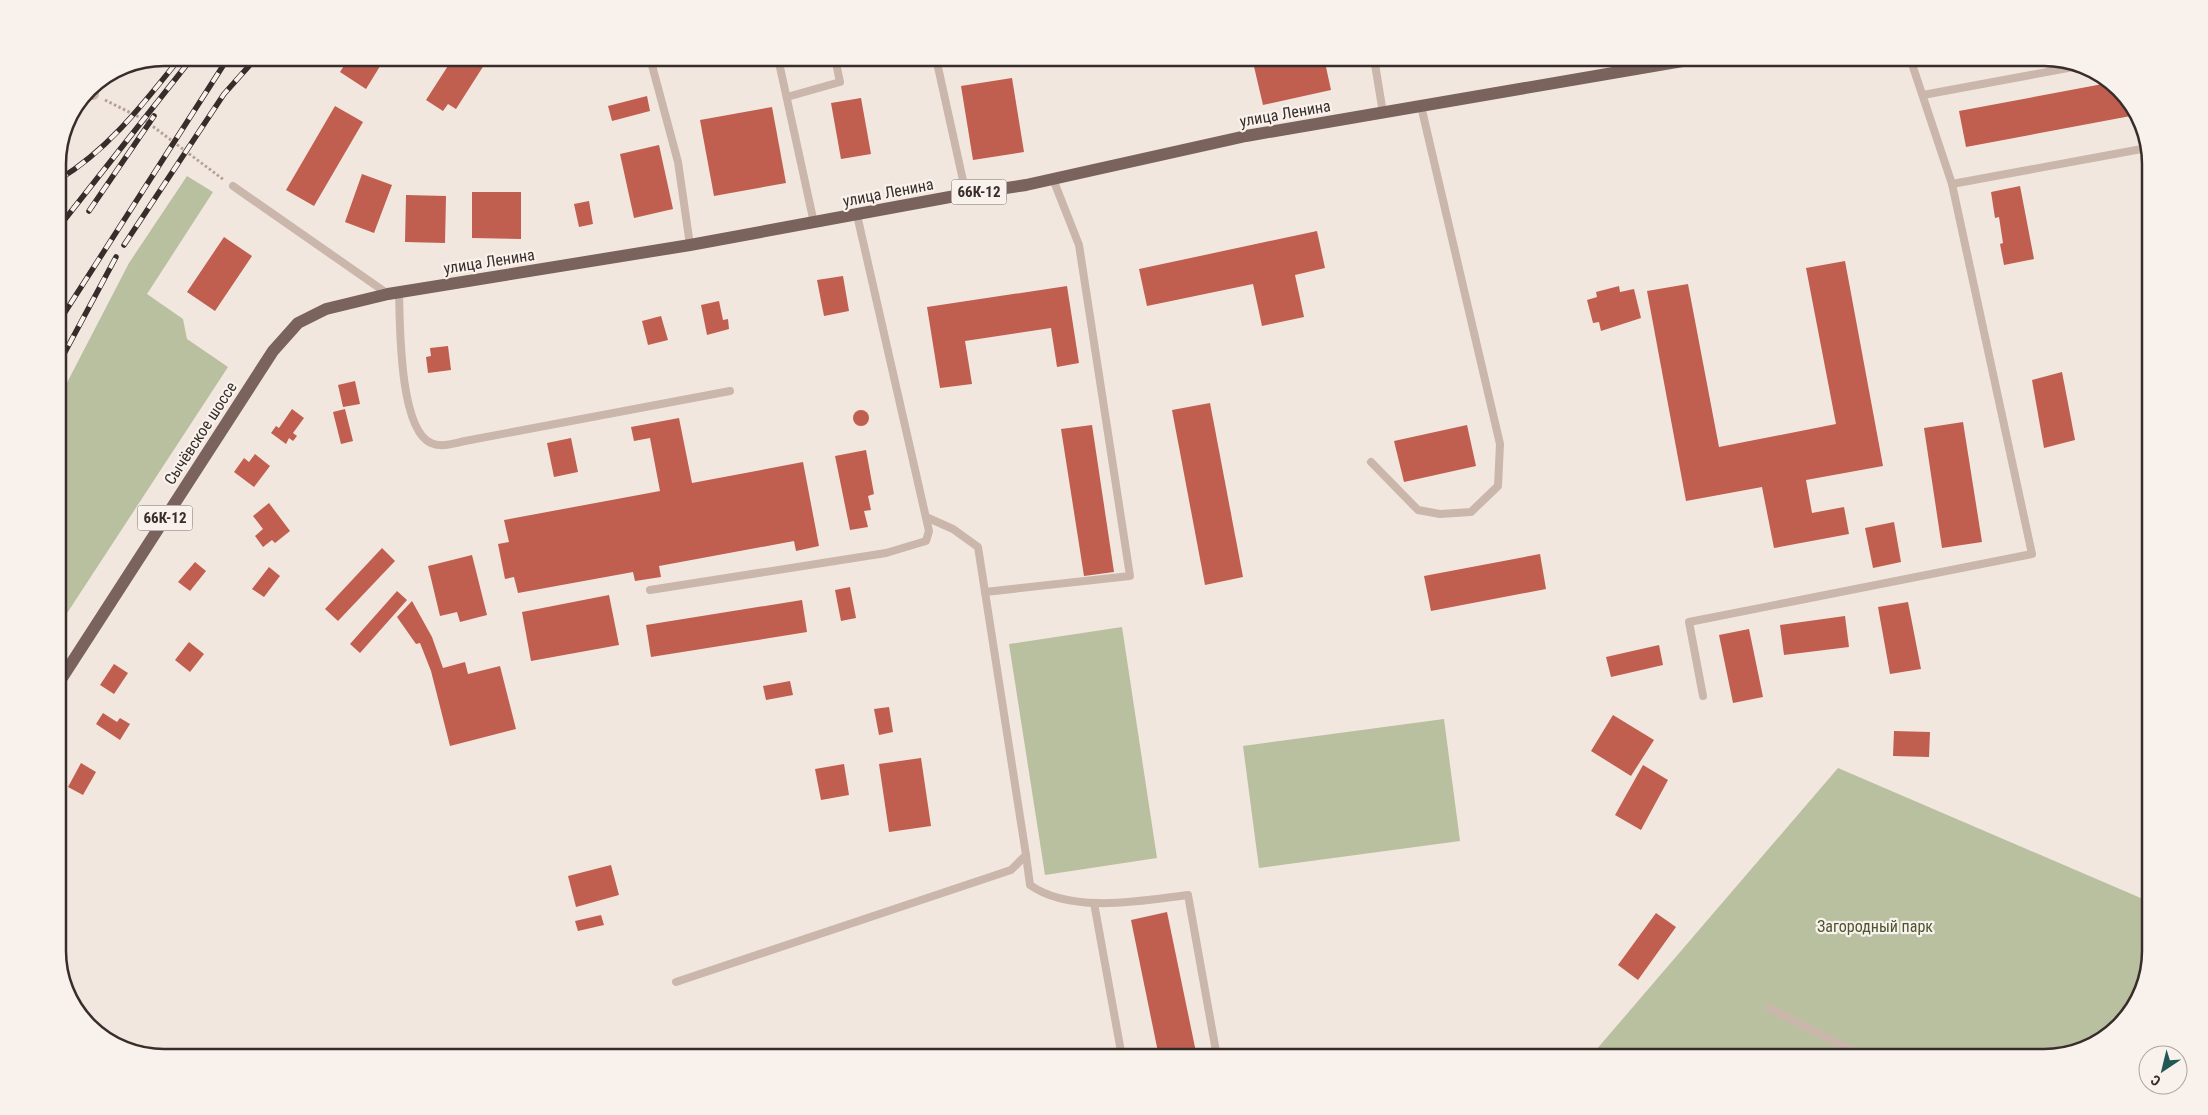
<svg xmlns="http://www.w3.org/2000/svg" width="2208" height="1115" font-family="'Roboto Condensed',sans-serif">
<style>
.green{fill:#b9c0a0}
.building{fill:#c05e4f}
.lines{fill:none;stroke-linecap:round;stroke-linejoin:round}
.path{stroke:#b5a096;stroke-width:3;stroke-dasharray:2.5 2.5;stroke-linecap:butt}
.service{stroke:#cab6ab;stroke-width:8}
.minor{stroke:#cab6ab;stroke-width:12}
.primary{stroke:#79635c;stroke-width:12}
.rail-casing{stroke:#382d2a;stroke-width:5.5}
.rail{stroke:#f9f2ec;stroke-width:4;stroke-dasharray:11;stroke-linecap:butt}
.labels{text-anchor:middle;stroke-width:4.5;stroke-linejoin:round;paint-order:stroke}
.shield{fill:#f9f2ec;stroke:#726864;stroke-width:1}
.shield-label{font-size:15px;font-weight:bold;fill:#382d2a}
.street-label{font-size:16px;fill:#382d2a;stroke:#f9f2ec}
.park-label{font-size:16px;fill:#4b552f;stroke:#f9f2ec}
.rim{fill:none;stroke:#382d2a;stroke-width:2.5}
</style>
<rect width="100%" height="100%" fill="#f2e7df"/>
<g class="green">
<path d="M187,176L213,192L147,294L183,319L187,339L228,367L58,627V400L129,263Z"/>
<path d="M1122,627L1157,858L1045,875L1009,644Z"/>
<path d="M1444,719L1460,841L1259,868L1243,746Z"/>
<path d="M1838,768L2150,902V950L2140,998L2103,1040L2044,1057H1590Z"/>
</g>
<g class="building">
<path d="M349,58H385L366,89L340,72Z"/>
<path d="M453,58H479L486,62L456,109L448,104L443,111L426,100Z"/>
<path d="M1252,58H1324L1331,90L1263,105Z"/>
<path d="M1012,78L1024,152L973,160L961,86Z"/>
<path d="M2108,83L2133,105L2136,115L1966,147L1959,111Z"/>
<path d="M647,96L650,111L612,121L608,106Z"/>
<path d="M861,98L871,154L841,159L831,103Z"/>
<path d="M335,106L363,122L314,206L286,190Z"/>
<path d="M772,107L786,183L714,196L700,120Z"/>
<path d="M659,145L673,209L634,218L620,154Z"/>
<path d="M362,174L392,185L374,233L345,222Z"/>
<path d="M2020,186L2034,259L2004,265L2000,244L2003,243L1999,217L1995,218L1991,192Z"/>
<path d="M472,192H521V239L472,238Z"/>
<path d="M406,195L446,196L445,243L405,242Z"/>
<path d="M589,201L593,224L579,227L574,204Z"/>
<path d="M1317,231L1325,268L1295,275L1304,317L1262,326L1253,284L1147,306L1139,269Z"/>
<path d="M224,237L252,256L215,311L187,292Z"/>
<path d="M1845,261L1883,466L1806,480L1812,513L1844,507L1849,534L1774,548L1762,487L1686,501L1647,291L1688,284L1719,447L1836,424L1806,268Z"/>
<path d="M843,276L849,311L824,316L817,280Z"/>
<path d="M1067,286L1079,363L1057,367L1051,328L965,341L972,384L940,388L927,307Z"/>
<path d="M1619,286L1620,292L1634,289L1641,318L1601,331L1599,322L1593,323L1587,300L1597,297L1596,292Z"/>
<path d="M719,301L723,320L728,319L729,329L707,335L701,305Z"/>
<path d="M661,316L668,340L648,345L642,321Z"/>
<path d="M448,346L451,370L428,373L426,357L431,356L430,348Z"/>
<path d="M2062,372L2075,440L2044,448L2032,380Z"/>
<path d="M355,381L360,404L343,407L338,385Z"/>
<path d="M1210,403L1243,577L1205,585L1172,410Z"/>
<path d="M292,409L304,418L293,433L297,436L293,441L289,438L286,444L271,433L276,426L279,428Z"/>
<path d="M345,409L353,441L341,444L333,412Z"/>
<circle cx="861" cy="418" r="8"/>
<path d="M679,418L692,483L803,462L819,546L796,551L794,541L659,566L661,577L635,581L633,572L518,593L514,577L505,579L498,544L509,542L504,520L660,491L650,438L634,441L631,427Z"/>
<path d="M1963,422L1982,542L1942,548L1924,428Z"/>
<path d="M1092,425L1114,572L1084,576L1061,429Z"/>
<path d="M1467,425L1476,466L1404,482L1394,441Z"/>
<path d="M571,438L578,472L554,477L547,443Z"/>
<path d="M866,450L874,494L868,496L871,510L864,511L868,527L850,530L835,456Z"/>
<path d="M255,454L270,466L254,487L234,472L244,458L249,462Z"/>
<path d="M269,503L290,531L275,543L272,540L263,547L255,536L263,529L253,516Z"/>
<path d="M1894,522L1901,562L1873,568L1865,528Z"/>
<path d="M382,548L395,561L338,621L325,609Z"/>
<path d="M1540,554L1546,589L1431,611L1424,576Z"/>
<path d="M472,555L487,615L460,622L457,612L440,616L428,566Z"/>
<path d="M195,562L206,571L190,591L178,582Z"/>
<path d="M269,567L280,576L264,597L252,589Z"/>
<path d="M850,587L856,618L841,621L835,590Z"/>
<path d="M397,591L407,600L360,653L350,644Z"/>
<path d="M609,595L619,645L531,661L522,612Z"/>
<path d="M802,600L807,632L651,657L646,625Z"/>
<path d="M412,601L432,637L443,668L465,662L468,674L500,666L516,729L450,746L431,671L420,643L416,644L397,617Z"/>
<path d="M1908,602L1921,669L1890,674L1878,607Z"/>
<path d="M1845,616L1849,647L1784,655L1780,625Z"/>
<path d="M1749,629L1763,697L1733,703L1719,635Z"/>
<path d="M189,642L204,654L190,672L175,660Z"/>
<path d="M1659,645L1663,665L1611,677L1606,657Z"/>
<path d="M114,664L128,673L114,694L100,685Z"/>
<path d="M790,681L793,695L766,700L763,686Z"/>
<path d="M889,707L893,732L879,735L874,709Z"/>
<path d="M103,713L117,722L120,718L130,724L120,740L96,724Z"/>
<path d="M1613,715L1654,740L1631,776L1591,751Z"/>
<path d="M1894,731L1930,732L1929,757L1893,756Z"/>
<path d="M921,758L931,826L889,832L879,764Z"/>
<path d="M81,763L96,772L83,795L68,787Z"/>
<path d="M844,764L849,795L821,800L815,769Z"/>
<path d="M1643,765L1668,780L1641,830L1615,815Z"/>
<path d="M611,865L619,895L576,907L568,876Z"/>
<path d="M1167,912L1197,1057H1159L1131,920Z"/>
<path d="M1656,913L1676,927L1638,980L1618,965Z"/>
<path d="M601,915L604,925L578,931L575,921Z"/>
</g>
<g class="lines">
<path class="path" d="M105,100L143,119L224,180"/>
<g class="service">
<path d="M650,58L678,162L690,245"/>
<path d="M778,58L814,223"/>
<path d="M936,58L966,194"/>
<path d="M1374,58L1383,113"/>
<path d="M1923,95L2079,66"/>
<path d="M787,97L840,82L835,58"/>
<path d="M1952,184L2147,148"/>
<path d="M233,186L388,294"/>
<path d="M399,292C400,323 399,429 431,443C441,448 455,443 465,441L730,391"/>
<path d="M1371,462L1418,510L1440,514L1471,512L1498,486L1500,444L1421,106"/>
<path d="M650,590L886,553L926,541L929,531L857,215"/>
<path d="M985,592L1130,576L1079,245L1053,179"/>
<path d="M1703,696L1689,622L2032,554L1952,184L1910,58"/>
<path d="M1026,855L1030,885C1071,914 1141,901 1188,895L1217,1057"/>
<path d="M1094,903L1122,1057"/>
<path d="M676,982L1011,870L1026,855L978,547L953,529L926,517"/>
<path d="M1769,1008L1865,1057"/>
</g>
<path class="minor" d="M87,91L93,94"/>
<path class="primary" d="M58,684L273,351L298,323L326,309L388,294L690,245L966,194L1026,185L1246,136L1700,58"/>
<g class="rail-casing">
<g id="rail">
<path d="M58,180C108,150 144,103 180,58"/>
<path d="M89,211L154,116"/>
<path d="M58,228L192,58"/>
<path d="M124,245L224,94L256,58"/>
<path d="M58,323L228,58"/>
<path d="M58,365L116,257"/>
</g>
</g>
<use href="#rail" class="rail"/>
</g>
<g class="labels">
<g class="shield">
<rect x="951.5" y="179.5" width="55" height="25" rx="4"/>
<rect x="137.5" y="505.5" width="55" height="25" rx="4"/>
</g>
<g class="shield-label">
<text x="979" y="197">66К-12</text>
<text x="165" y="523">66К-12</text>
</g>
<g class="street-label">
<text transform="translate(1285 113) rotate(-10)" y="6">улица Ленина</text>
<text transform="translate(888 192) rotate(-11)" y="6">улица Ленина</text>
<text transform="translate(489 261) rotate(-9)" y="6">улица Ленина</text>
<text transform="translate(200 433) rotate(-57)" y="6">Сычёвское шоссе</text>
</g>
<g class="park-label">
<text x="1875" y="932">Загородный парк</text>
</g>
</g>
<path d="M0 0H2208V1115H0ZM164 66H2044A98 98 0 0 1 2142 164V951A98 98 0 0 1 2044 1049H164A98 98 0 0 1 66 951V164A98 98 0 0 1 164 66Z" fill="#f9f2ec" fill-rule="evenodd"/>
<path class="rim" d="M164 66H2044A98 98 0 0 1 2142 164V951A98 98 0 0 1 2044 1049H164A98 98 0 0 1 66 951V164A98 98 0 0 1 164 66Z"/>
<g transform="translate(2163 1070) rotate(215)"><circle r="24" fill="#f9f2ec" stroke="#aca39e"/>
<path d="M0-4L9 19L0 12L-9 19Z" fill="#215855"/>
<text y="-8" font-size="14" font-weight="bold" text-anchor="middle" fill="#382d2a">С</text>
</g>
</svg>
